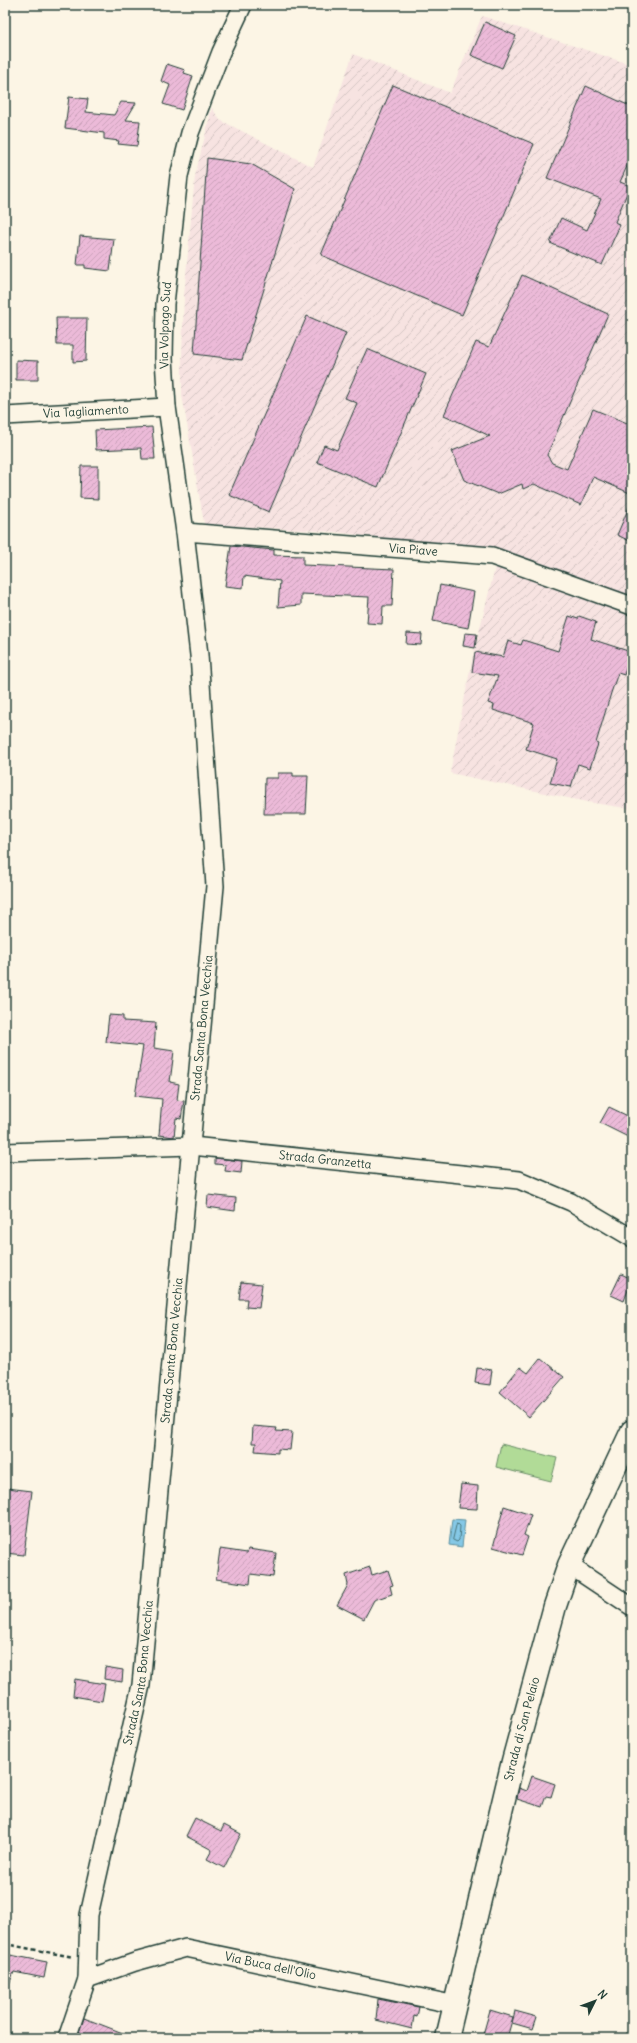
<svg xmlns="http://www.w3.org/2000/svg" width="637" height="2043" font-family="Delius,sans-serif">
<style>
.industrial{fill:url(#industrial-furrows)}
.garden{fill:#b1db97;stroke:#688c66}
.water{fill:#85c8e6;stroke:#5c909f}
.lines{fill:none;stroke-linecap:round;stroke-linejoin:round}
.shore{stroke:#48757b;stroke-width:1}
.building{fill:url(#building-hatch);stroke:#1f3d34}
.minor-casing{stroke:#1f3d34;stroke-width:20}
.major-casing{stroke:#1f3d34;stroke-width:25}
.path{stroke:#1f3d34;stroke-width:2.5;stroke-dasharray:4 3;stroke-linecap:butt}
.minor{stroke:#fcf5e5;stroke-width:17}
.major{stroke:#fcf5e5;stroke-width:22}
.labels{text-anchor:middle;stroke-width:3.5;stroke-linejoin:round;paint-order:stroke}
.street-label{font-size:12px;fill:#1f3d34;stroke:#fcf5e5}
</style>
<defs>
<pattern id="industrial-furrows" width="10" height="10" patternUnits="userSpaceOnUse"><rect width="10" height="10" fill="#f7e3e1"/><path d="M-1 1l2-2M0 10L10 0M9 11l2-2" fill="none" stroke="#d3c4c2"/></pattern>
<pattern id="building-hatch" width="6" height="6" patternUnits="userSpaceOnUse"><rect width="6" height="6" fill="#ecbad8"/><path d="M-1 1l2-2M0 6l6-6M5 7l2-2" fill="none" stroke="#caa1ba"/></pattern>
</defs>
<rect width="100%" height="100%" fill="#fcf5e5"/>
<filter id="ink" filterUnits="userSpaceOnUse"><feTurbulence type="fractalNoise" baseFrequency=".025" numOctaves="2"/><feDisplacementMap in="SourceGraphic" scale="8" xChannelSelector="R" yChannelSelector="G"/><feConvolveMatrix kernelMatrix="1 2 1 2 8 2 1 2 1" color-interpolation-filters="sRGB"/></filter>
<g filter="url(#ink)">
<path class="industrial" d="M482,16L632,65V809L587,802L450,773L472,660L499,552L389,543L375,537L335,532L205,524L204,523L182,395V355L184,296L195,176L212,108L220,120L313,167L353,54L450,93Z"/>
<path class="garden" d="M501,1444L557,1458L551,1481L496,1467Z"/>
<path class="water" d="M452,1519L465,1520L462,1547L449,1545Z"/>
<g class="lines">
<path class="shore" d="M457,1523L460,1526L459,1540L457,1542L453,1540Z"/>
</g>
<g class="building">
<path d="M485,22L516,36L502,68L471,55Z"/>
<path d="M167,64L185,70L184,73L193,76L182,110L163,104L170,85L161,81Z"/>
<path d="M393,85L534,144L462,315L321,255Z"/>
<path d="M586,86L632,107V155L620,182L630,186L615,222L620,225L602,265L550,243L561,218L587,230L601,199L547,178Z"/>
<path d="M69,97L88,99L86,112L114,115L121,102L136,103L126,120L140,121L137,146L118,144L119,141L104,139V133L65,128Z"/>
<path d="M207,158L251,164L295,189L242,360L194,354Z"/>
<path d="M80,236L114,239L110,271L85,268V265H77Z"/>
<path d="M522,275L608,314L547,455L552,463L567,469L593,409L632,425V494L593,477L581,505L534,484L523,489L522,484L498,494L464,480L452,451L490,436L444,415L476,342L489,347Z"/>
<path d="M307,316L346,333L269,512L229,495Z"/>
<path d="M56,318H87L86,361L73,362V345H57Z"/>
<path d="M367,349L426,374L378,487L317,462L324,445L337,450L357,403L345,398Z"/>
<path d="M16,360L38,361V380H16Z"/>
<path d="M152,427L155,459H142L141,448L96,450L95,430Z"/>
<path d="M81,466H98V499L80,498Z"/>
<path d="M632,500V542L617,535Z"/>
<path d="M231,546L274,550V555L303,556V565L394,569L392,606H383L382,624L367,623L369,597L301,594V605L278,607L280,581L244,576L243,588L225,586Z"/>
<path d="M440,585L474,592L468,628L433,621Z"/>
<path d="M569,616L578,619L579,616L596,622L591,639L631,652L624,675L618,673L611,693L596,743L598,744L590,768L578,764L571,787L550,783L557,759L526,749L534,723L493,710L494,705L488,703L498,676L472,672L475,652L503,657L508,641L521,645L523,640L558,651Z"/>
<path d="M407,633L422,634L421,645L406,644Z"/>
<path d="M465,633L477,634L475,648L463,646Z"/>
<path d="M278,773H293V776H308L306,814H264L265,778H278Z"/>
<path d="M109,1015L123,1016V1021L156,1023L154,1048L174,1051L170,1082L179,1084L177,1100L184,1101L181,1119L176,1118L174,1137L159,1135L162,1099L135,1096L143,1046L106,1042Z"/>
<path d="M609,1107L632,1118V1139L600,1123Z"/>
<path d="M215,1158L242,1161L241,1173L225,1171L226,1165L215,1164Z"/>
<path d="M208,1195L236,1198L235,1211L207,1207Z"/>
<path d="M621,1274L632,1279L624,1301L611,1295Z"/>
<path d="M241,1282L262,1284L259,1308L246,1307L247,1299H239Z"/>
<path d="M540,1358L564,1377L529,1417L500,1392L520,1367L528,1373Z"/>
<path d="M477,1368L492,1370L490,1385L475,1383Z"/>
<path d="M253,1426L277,1428L276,1431L292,1432L290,1450L278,1449V1453L255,1451L256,1443H252Z"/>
<path d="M461,1484L478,1486L477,1509L458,1508Z"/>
<path d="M7,1488L32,1491L24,1555L5,1553V1508Z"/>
<path d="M504,1506L531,1515L524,1535L528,1537L522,1555L493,1547Z"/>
<path d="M220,1549L247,1553L248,1549L276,1553L273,1577L251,1574L250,1584L216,1579Z"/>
<path d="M370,1567L372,1575L388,1570L393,1585L390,1586L392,1594L374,1600L364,1619L337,1605L348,1585L346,1575Z"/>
<path d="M105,1667L123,1670L122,1682L104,1679Z"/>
<path d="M75,1679L105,1684L102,1701L73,1696Z"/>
<path d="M532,1776L555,1784L551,1797L546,1796L542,1807L517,1799L519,1788L527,1791Z"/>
<path d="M195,1818L221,1831L224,1825L241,1834L224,1868L207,1859L212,1850L186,1836Z"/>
<path d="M5,1954L47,1962L44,1978L14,1972L5,1994Z"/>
<path d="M378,1999L419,2007L417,2017L414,2016L412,2029L376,2020Z"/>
<path d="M490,2010L513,2017L507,2038H482Z"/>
<path d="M515,2011L537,2017L533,2029L512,2023Z"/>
<path d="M84,2018L133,2037V2038H94L79,2032Z"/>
</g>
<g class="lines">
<g class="minor-casing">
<g id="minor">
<path id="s1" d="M5,416L167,407"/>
<path id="s2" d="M185,532L492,556L632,606"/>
<path id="s3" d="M5,1152L192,1146L519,1180L571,1202L632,1238"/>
<path d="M569,1565L632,1607"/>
<path id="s4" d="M87,1979L135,1962L186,1948L456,2005"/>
<path id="s5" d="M67,2038L87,1979L89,1915L141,1685L215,886L199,655L185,532L167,407L164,358L165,304L179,176L190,133L221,52L243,5"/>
</g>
</g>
<g class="major-casing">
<g id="major">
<path id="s6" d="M447,2038L513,1761L555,1606L569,1565L632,1431"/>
</g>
</g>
<path class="path" d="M5,1944L73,1957"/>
<use href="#minor" class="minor"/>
<use href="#major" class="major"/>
</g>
</g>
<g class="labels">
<g class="street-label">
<text dy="4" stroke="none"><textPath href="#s5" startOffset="1728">Via Volpago Sud</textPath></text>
<text dy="4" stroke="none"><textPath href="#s1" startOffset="81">Via Tagliamento</textPath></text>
<text dy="4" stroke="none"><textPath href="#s2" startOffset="229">Via Piave</textPath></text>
<text dy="4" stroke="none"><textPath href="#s5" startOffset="1022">Strada Santa Bona Vecchia</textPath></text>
<text dy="4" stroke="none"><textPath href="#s3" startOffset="321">Strada Granzetta</textPath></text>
<text dy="4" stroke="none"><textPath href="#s5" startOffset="698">Strada Santa Bona Vecchia</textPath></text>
<text dy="4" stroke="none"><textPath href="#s5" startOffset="374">Strada Santa Bona Vecchia</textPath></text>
<text dy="4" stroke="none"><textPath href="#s6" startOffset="318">Strada di San Pelaio</textPath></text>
<text dy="4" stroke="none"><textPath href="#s4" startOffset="190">Via Buca dell'Olio</textPath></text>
</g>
</g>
<rect width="637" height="2043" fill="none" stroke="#fcf5e5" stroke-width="20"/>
<rect x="10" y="10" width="617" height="2023" fill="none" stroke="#1f3d34" stroke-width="1.5" filter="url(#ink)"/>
<g transform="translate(595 2001) rotate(48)" stroke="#fcf5e5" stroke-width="3" paint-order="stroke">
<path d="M0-3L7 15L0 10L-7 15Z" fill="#1f3d34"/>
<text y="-6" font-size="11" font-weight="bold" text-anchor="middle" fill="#1f3d34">N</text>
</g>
</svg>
